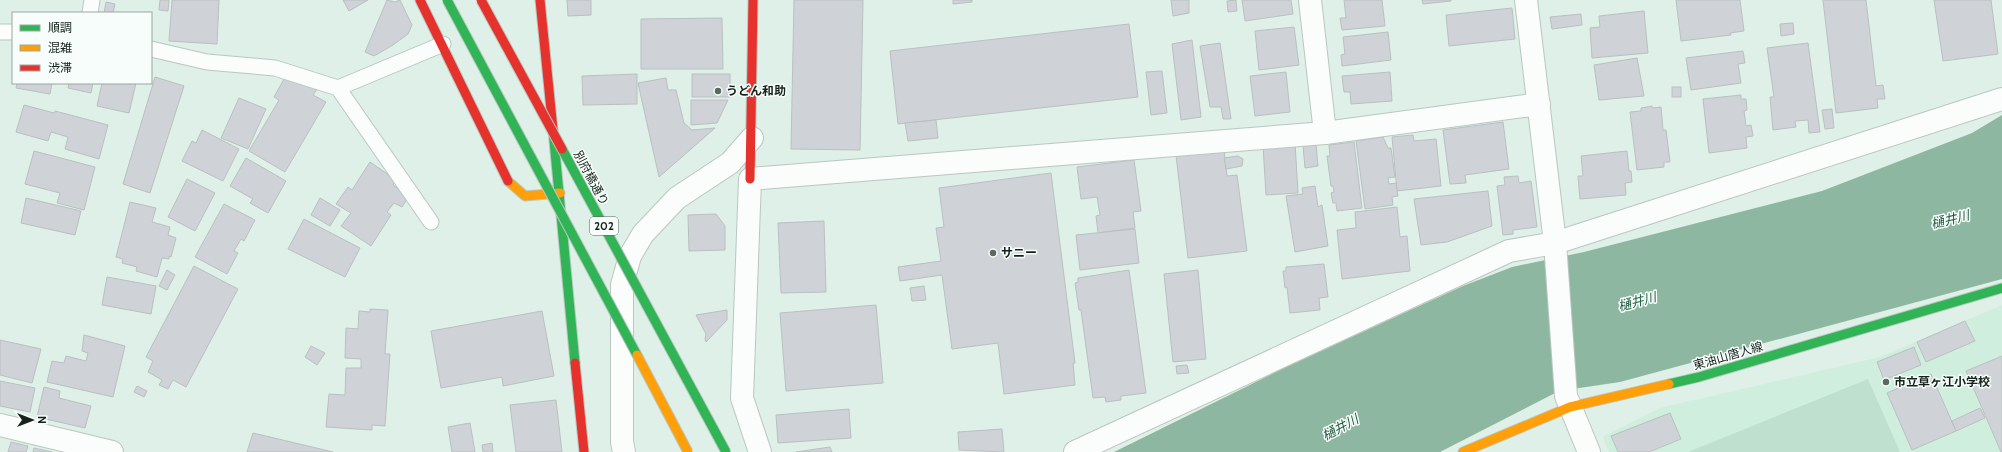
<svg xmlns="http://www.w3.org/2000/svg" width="2002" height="452" font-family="Cabin,'Noto Sans JP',sans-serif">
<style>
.built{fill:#d0eede}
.green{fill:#c0e0cf}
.water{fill:#8eb7a2}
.building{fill:#cfd3d8;stroke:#b9c0c0}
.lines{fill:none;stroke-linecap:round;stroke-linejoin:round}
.lane-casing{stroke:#bac7c0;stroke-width:17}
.street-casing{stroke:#bac7c0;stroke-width:24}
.fast-casing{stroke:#bac7c0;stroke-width:11}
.slow-casing{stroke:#bac7c0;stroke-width:11}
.jam-casing{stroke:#bac7c0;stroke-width:11}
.lane{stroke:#fafdfb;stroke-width:15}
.street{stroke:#fafdfb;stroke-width:22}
.fast{stroke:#30b455;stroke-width:9}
.slow{stroke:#ff9f0a;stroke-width:9}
.jam{stroke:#e5322d;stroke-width:9}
.fast-bridge-casing{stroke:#bac7c0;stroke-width:11;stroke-linecap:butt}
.slow-bridge-casing{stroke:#bac7c0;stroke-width:11;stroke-linecap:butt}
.jam-bridge-casing{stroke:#bac7c0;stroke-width:11;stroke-linecap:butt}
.fast-bridge{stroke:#30b455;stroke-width:9}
.slow-bridge{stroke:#ff9f0a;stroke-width:9}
.jam-bridge{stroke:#e5322d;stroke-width:9}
.poi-dot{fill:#5b6962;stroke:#f7fdfa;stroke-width:1.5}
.labels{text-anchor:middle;stroke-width:3;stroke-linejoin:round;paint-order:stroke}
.shield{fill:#f7fdfa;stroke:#59635e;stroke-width:1}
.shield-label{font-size:11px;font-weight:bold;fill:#15211b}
.poi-label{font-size:12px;font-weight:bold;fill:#15211b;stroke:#f7fdfa;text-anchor:start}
.street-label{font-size:12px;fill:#15211b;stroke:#f7fdfa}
.water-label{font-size:13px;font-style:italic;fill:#1d5a3f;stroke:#f7fdfa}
</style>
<rect width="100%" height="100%" fill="#def0e7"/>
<path class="built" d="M2002,305V452H1609L1603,437L1660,408L1880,357Z"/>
<path class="green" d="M1868,379L1900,452H1688Z"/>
<path class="water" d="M2002,115V279L1620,382L1559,391L1440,452H1114L1286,367L1463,286L1512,267L1584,252L1822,191L1972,133Z"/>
<g class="building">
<path d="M160,0H169L168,11L159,10Z"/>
<path d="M172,0H219L217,44L169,41Z"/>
<path d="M343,0H368L349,11Z"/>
<path d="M387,0L395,2L400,0L412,25L408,34L393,45L374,56L365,52Z"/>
<path d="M567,0H591V15L568,16Z"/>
<path d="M794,0H863L860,150L791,149Z"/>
<path d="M953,0H972V2L953,4Z"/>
<path d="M1171,0H1189V13L1173,16Z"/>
<path d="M1236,0L1237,11L1228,12L1227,1Z"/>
<path d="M1242,0H1291L1293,14L1245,21Z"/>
<path d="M1344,0H1382L1385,26L1342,30L1340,18H1346Z"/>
<path d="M1422,0H1451V1L1423,4Z"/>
<path d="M1676,0H1740L1744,31L1730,33L1731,35L1681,41Z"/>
<path d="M1823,0H1866L1876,86L1883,85L1885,99H1877L1878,108L1836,113Z"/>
<path d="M1934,0H1991L1998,54L1943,61Z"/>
<path d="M106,2L115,4L113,13H104Z"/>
<path d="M1512,8L1515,39L1449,46L1446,15Z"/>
<path d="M1644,11L1648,53L1592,58L1590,28L1600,27L1599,16Z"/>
<path d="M1581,14L1582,25L1552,29L1550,17Z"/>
<path d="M722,18L723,69H641V19Z"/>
<path d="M1793,23L1794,34L1781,36L1780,24Z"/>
<path d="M1129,24L1138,97L898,124L890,51Z"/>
<path d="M1294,27L1299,65L1259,70L1255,31Z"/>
<path d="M1388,32L1391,60L1342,66L1341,55L1345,54L1343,37Z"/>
<path d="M1192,40L1201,117L1181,120L1172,44Z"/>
<path d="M1220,43L1231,119H1223L1221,107H1210L1200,46Z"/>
<path d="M1808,43L1820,132L1809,133L1808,120L1795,121L1796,127L1773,130L1770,97H1774L1767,48Z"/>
<path d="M1743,51L1745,63L1738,64L1741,83L1691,90L1686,58Z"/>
<path d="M1637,58L1644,96L1599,100L1594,65Z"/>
<path d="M1162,71L1167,113L1151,115L1146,72Z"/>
<path d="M288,72L317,89L313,95L326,102L285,172L249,151L279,100L274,97Z"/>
<path d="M1286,72L1290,112L1255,116L1250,76Z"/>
<path d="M1390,72L1392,101L1351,104L1350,92H1344L1342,76Z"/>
<path d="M637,74V104L583,105L582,76Z"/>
<rect x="692" y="74" width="38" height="23"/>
<path d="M155,77L184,86L150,193L123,184Z"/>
<path d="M666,78L668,90H676L684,123L692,130L715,128L659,177L638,83Z"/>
<path d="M17,83H52L50,94L16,88Z"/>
<path d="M69,83H93L91,93L68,88Z"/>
<path d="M102,83H136L129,113L97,106Z"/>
<rect x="1672" y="87" width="9" height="10"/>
<path d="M1741,95V99H1746L1747,110L1744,111L1746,126L1751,125L1753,136L1746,137L1747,148L1709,153L1703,99Z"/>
<path d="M239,98L266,109L248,149L221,138Z"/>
<path d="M691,100H728L717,123L691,125Z"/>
<path d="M24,105L54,113L55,111L108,125L99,159L65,149L68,137L51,132L48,141L16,132Z"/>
<path d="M1652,106V108L1661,107L1663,130H1666L1670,162H1664V167L1637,170L1630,112L1641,111V108Z"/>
<path d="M1832,109L1834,128L1825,129L1822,110Z"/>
<path d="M936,120L938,138L908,141L905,123Z"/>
<path d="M1503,122L1509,169L1465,175L1466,183L1450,184L1443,130Z"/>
<path d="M202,130L239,149L223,181L182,161L192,141L196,143Z"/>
<path d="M1413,135L1414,141L1436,139L1441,186L1397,191L1392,137Z"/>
<path d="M1383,137L1388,148H1391L1395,177L1388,178L1389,184L1396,183L1398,196L1392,197L1393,205L1365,209L1356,141Z"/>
<path d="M1354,142L1362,208L1337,211L1336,203H1333L1331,193L1334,192L1333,186H1331L1327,156H1330L1329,145Z"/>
<path d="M1295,143L1298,193L1266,195L1263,145Z"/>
<path d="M1316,144L1318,166L1305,168L1303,145Z"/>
<path d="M1224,149L1227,176L1237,175L1247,251L1188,258L1176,155Z"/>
<path d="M34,151L95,167L84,210L57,203L60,193L25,184Z"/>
<path d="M1627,151L1629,171H1631L1632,182L1625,183L1626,195L1580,199L1578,176H1583L1581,156Z"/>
<path d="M1238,156L1243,159L1242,166L1226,169L1224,158Z"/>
<path d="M246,158L286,181L268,213L250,203L253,199L230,186Z"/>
<path d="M1134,160L1141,211L1133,212L1135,228L1098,233L1096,216L1100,215L1097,197L1081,199L1077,167Z"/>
<path d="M370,162L396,180L393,185L409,196L402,207L394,203L387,212L391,215L371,246L341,226L351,213L336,204L348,187L352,190Z"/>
<path d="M1051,173L1075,363H1073L1075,385L1004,394L998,343L952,349L942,275L900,281L898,267L941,261L936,228L944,227L939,188Z"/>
<path d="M1518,176L1519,183L1531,181L1537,227L1513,230V234L1503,235L1497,186L1505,185L1504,177Z"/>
<path d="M187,179L215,193L195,231L168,217Z"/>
<path d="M1315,186L1318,207L1322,205L1328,246L1295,252L1286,196L1303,194L1302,188Z"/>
<path d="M1488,191L1492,226L1447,242L1421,245L1414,199Z"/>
<path d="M26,198L81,211L75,235L21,223Z"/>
<path d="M320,198L340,210L330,226L311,215Z"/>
<path d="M130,202L156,208L152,222L170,227L168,235L176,238L171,257L169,256V259L162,258L157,277L136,271L137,267L122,263L123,259L116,257Z"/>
<path d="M224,204L255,220L244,241L241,239L234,251L238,253L227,274L195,257Z"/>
<path d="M1397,207L1400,237L1407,236L1410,271L1342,279L1337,230L1356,228L1355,212Z"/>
<path d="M716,214L725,226V250L689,251L688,215Z"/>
<path d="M304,219L360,248L345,277L288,249Z"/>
<path d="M824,221L826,292L781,293L778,223Z"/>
<path d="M1135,229L1139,263L1080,270L1076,235Z"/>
<path d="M1324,264L1328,297L1319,298L1320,310L1290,313L1287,287L1285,288L1283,271H1286V267Z"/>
<path d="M194,266L238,289L186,387L173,380L168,389L159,385L162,380L148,372L153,361L146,357Z"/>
<path d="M167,270L175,275L167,290L159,286Z"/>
<path d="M1129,270L1146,393L1121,396V400L1106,402L1105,397L1093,398L1081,310H1079L1075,283L1078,282V278Z"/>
<path d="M1198,270L1206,359L1173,362L1164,274Z"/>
<path d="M107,277L156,286L151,314L102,305Z"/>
<path d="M924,286L926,300L912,301L910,288Z"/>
<path d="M876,305L883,383L786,391L780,313Z"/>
<path d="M370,309L388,310L385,354H390L385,426L372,425V430L326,427L329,394L345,395L346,368H361V359L345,358L346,328L358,329L359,311L370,312Z"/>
<path d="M727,310V320L706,342L705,339L706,334L696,315Z"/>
<path d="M542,311L554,376L503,386L502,377L441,388L431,331Z"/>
<path d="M1965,321L1975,341L1926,362L1917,342Z"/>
<path d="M84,335L125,346L113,397L47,382L52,361L64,363L66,356L86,361L88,353L82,351Z"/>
<path d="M0,340L41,349L32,383L0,375Z"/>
<path d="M311,346L325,353L317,365L305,357Z"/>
<path d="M1914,347L1921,365L1884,380L1877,362Z"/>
<path d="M2002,356V452H2001L1966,371Z"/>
<path d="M1187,365L1189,373L1177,374L1176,366Z"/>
<path d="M1931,374L1956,431L1912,450L1887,393Z"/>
<path d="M0,381L35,388L30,412L0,406Z"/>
<path d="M137,386L147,391L144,397L134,392Z"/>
<path d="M44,387L60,391L59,398L91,406L85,428L37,417Z"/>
<path d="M556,400L562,452H516L510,405Z"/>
<path d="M1980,408L1985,418L1956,431L1952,421Z"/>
<path d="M849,409L851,438L778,443L776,415Z"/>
<path d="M1670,413L1681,439L1649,452H1618L1611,436Z"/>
<path d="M470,423L475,452H452L448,427Z"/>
<path d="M1002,429L1004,452L959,450L958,432Z"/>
<path d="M253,433L333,452H247Z"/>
<path d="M11,442L28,446L26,452H8Z"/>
<path d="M492,443L493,452H483L482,445Z"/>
<path d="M830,447L832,452H796Z"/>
<path d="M34,448L52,452H33Z"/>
</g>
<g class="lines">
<g class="lane-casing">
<g id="lane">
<path d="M90,13L92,0"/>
<path d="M0,32H13"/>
<path d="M151,49L207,62L275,68L338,88L431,222"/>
<path d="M338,88L443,44"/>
</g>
</g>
<g class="street-casing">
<g id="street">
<path d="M1310,0L1325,133"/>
<path d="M1526,0L1555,243L1566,396L1589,452"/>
<path d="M0,425L112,452"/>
<path d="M624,452L622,442V285L630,256L643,234L677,198L730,163L752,138"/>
<path d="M760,452L742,398L750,179L1325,133L1539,104"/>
<path d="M1075,452L1509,251L1555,243L2002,99"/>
</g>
</g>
<g class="fast-casing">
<g id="fast">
<path d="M553,130L575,363"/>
<path d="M1669,384L1699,377L2002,288"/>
</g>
</g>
<g class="slow-casing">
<g id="slow">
<path d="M508,181L525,196L560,193"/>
<path d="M1463,452L1570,407L1669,384"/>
</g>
</g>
<g class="jam-casing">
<g id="jam">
<path d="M420,0L508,181"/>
<path d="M540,0L553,130"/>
<path d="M750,179L753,0"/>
<path d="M575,363L584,452"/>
</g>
</g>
<use href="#lane" class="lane"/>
<use href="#street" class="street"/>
<use href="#fast" class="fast"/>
<use href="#slow" class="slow"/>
<use href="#jam" class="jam"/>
<g class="fast-bridge-casing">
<g id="fast-bridge">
<path d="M447,0L637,355"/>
<path d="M562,149L726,452"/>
</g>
</g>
<g class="slow-bridge-casing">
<path id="slow-bridge" d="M637,355L688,452"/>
</g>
<g class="jam-bridge-casing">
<path id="jam-bridge" d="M481,0L562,149"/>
</g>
<use href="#fast-bridge" class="fast-bridge"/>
<use href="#slow-bridge" class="slow-bridge"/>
<use href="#jam-bridge" class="jam-bridge"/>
</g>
<g class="poi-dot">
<circle cx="718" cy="91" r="4"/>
<circle cx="993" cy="253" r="4"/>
<circle cx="1886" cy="382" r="4"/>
</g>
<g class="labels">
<rect class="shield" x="590" y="217" width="28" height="18" rx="3"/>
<g class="shield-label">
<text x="604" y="230">202</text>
</g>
<g class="poi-label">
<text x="726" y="95">うどん和助</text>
<text x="1001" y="257">サニー</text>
<text x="1894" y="386">市立草ヶ江小学校</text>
</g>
<g class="street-label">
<text transform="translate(591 178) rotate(62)" y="4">別府橋通り</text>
<text transform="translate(1728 356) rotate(-16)" y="4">東油山唐人線</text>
</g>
<g class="water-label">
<text transform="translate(1950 219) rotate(-14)" y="5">樋井川</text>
<text transform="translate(1637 301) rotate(-15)" y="5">樋井川</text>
<text transform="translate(1340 427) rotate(-28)" y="5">樋井川</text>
</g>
</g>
<rect x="12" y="12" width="140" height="72" fill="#f7fdfa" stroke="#9da5a1"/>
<rect x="20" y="25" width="20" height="6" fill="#30b455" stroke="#9da5a1"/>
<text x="48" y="32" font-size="12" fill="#15211b">順調</text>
<rect x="20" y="45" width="20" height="6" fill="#ff9f0a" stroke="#9da5a1"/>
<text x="48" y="52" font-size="12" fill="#15211b">混雑</text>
<rect x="20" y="65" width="20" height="6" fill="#e5322d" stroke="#9da5a1"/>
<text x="48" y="72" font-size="12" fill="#15211b">渋滞</text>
<g transform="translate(32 420) rotate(90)" stroke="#f7fdfa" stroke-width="3" paint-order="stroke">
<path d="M0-3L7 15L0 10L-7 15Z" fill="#15211b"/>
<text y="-6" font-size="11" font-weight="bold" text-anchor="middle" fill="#15211b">N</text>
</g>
</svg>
